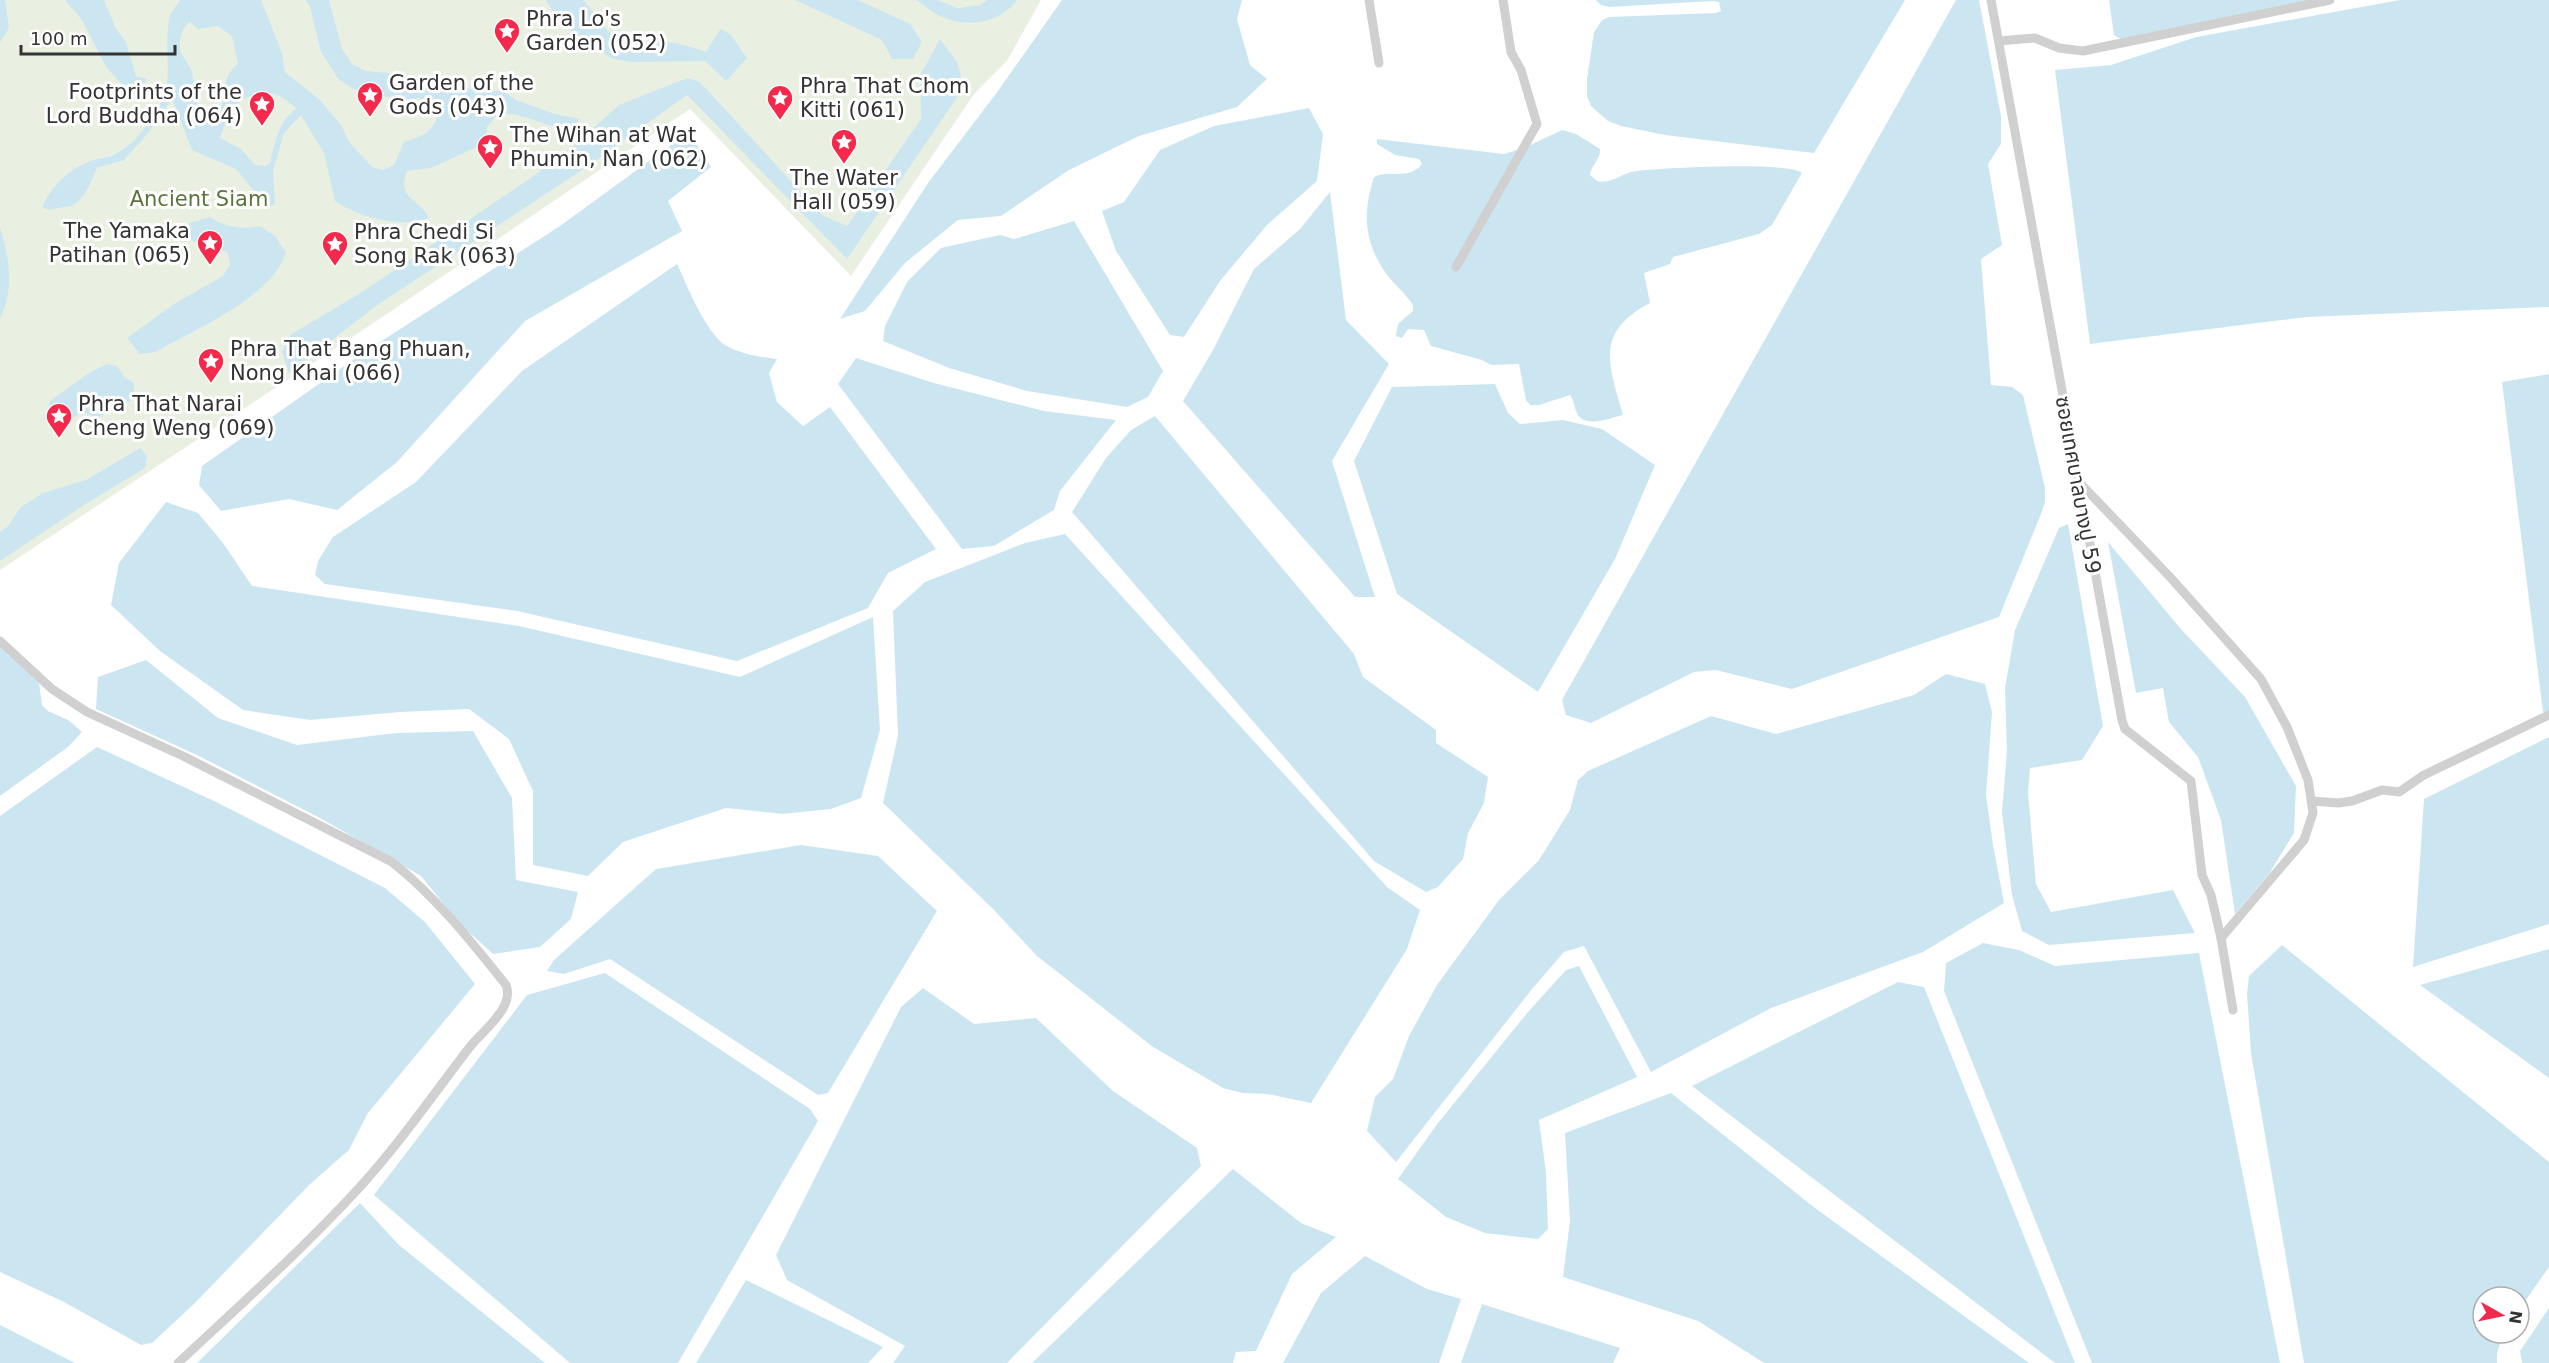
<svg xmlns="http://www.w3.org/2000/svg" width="2549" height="1363" font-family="'DejaVu Sans','Noto Sans Thai',sans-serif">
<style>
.green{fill:#eaf0e1}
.water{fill:#cce6f1;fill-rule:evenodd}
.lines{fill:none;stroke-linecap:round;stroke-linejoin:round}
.minor{stroke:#d0d0d0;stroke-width:9}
.labels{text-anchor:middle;stroke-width:6;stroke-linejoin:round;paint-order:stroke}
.poi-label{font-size:21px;fill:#333;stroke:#fff;text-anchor:start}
.park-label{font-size:21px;fill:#5b743b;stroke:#fff}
.street-label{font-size:21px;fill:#333;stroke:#fff}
</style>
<rect width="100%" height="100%" fill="#fff"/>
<path class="green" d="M0,0H1041L1007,61L974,94L851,276L690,109L369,326L0,570Z"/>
<g class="water">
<path d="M0,0H5L9,28L0,43Z"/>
<path d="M65,0H104L116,29L126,42L136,76L147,79L134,97L106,67L82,20Z"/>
<path d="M180,0H261L282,53L285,72L320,100L341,125L350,143L372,167L383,170L394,165L404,142C426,135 433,132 440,109L419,98L400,100L354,89L339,80L321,52L310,7L306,0H329L342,49L352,64L366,71L410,75L480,91H503L516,100L555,114L580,119L570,129C545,128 522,111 498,114L487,127L486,143L431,168L407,171C396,200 419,197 429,218C402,229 357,217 335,201L324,153L301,115L284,133L273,171L275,204L268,208L236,169L192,150L172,99L149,132L124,160L97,168C92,179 86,198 73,205C67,208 57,207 49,210L42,207C52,186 68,169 91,161C99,158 110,158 117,153C131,146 141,133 150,121C179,82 162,62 169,20C170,13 176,6 180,0ZM190,22L198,29L218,26L232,36L238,64C219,76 227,106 215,121L208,122C193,109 197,87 191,69C188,63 183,58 181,52C178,42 181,28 190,22ZM264,92C279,94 286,98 296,109C278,122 275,142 270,163L265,166L255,165L241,149L220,138C230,109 234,100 264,92Z"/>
<path d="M546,0H583C594,11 615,44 628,48C639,51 649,42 660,42C676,41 691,47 706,52L720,29L730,34L747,58L726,81L705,61L632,62L613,59L586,42L555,16Z"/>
<path d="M795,0H858L910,24L922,42L913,59H892L882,40Z"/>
<path d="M916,0H937L958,8L981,5L987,0H1017C1000,24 965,28 940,16C931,12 924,4 916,0Z"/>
<path d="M1062,0H1242L1237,19L1250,65L1267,79L1237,107L1139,136L1069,170L1001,216L958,220L905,263L865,311L840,319L928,183L995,95Z"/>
<path d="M1596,0H1905L1814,153L1665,135L1621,126L1608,121L1591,106L1587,96V79L1594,32L1602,20L1609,17L1716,13L1721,11L1719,2L1713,1L1609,7L1601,5Z"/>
<path d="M1956,0H1979L2001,116V144L1988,164L2002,245L1981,259L1991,385L2012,387L2023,395L2045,488V502L2041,514L1999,617L1792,689L1716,670L1694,672L1591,723L1566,715L1562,700Z"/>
<path d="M2109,0H2313L2122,40L2114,35Z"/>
<path d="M2400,0H2549V307L2307,317L2090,344L2055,70L2111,65L2196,37Z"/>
<path d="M940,39C958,64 967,68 956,99L847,259L687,95L588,166L376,306L289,373L282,352L290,335L362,292L532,177L574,145L619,105L687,78L700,82L822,215L847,226L921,119L920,75Z"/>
<path d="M1309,108L1323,134L1317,181L1267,225L1220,281L1184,337L1170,335L1116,251L1102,211L1124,202L1160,150L1214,126Z"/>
<path d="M1562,130L1576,134L1600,149C1601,159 1591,165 1590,175L1597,181C1613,184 1621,173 1636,171C1660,168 1788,161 1802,173L1772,225L1759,234L1673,257L1670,264L1644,273L1650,303C1595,332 1608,363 1623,415C1610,418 1584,429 1577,413C1574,407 1574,400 1570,395L1539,405H1530L1526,400L1519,364L1491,365L1482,360L1431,346L1424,330L1408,329L1402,338L1396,336L1398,324L1413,311V305C1406,294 1396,286 1388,276C1364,244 1362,214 1374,177C1390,169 1409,181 1422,164L1419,159L1395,155L1377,144V139L1504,154L1526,147Z"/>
<path d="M689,132L711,167L668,201L682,231L525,321L397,462L337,510L289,499L221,511L199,485L202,466L363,353L560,226Z"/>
<path d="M1330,192L1346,320L1389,364L1332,461L1375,597H1355L1183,401L1213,350L1254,269L1300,229Z"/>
<path d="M210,217C223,227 244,230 260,226L275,236L286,253C271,298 195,329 155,352L140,354L127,338L174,304L223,276L230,264L227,252L190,240L189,223Z"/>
<path d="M1074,221L1163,371L1148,397L1127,407L1027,391L949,368L883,341L885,326L907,282L941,248L1000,235L1014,239Z"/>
<path d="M0,227C9,257 15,290 0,318Z"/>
<path d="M677,264C689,289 700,320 720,341C732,353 761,357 777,359L769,373L777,402L803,426L830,407L936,549L888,573L868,608L737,661L517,611L325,584L315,575L318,561L333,537L416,482L522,371Z"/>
<path d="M856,358L934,383L1044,411L1116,420L1060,491L1054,510L994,546L962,549L838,384Z"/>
<path d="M107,364L117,366L124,377L134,383V399L97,418L83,412L62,424L53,422L47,413L50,401L89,373Z"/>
<path d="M2549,374V713L2546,714L2543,712L2502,382Z"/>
<path d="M1495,384L1508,413L1520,424L1563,420L1602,429L1655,465L1615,559L1538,692L1397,594L1354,461L1392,387Z"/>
<path d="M1155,416L1354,654L1363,677L1436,730V743L1488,777L1484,803L1468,833L1463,859L1438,887L1426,892L1374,861L1072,512L1106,458L1131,430Z"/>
<path d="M140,448L147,456L145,468L87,503L0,561V532L8,526L21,507L43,493L86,480Z"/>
<path d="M166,502L198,513L223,543L252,586L519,626L740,677L873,617L880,730L861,798L831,809L782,814L726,808L623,842L588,876L533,865V791L509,739L469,709L400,712L310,720L243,710L160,651L111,605L119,563Z"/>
<path d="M2068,524L2103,726L2082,760L2030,768L2028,793L2036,884L2051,912L2173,890L2195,933L2049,945L2022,931L2012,895L2002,812L2007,751L2005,688L2015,630L2059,528Z"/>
<path d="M1065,534L1387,887L1420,910L1407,949L1311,1103L1267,1094L1243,1093L1223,1088L1153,1047L1037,956L994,910L883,803L898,735L893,611L925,582L1025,543Z"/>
<path d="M2108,542L2181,629L2245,697L2296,786L2294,833L2269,874L2235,914L2221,820L2198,757L2169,722L2163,688L2136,693Z"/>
<path d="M0,646L39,683L42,705L48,711L68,720L82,732L68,747L0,796Z"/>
<path d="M146,660L218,718L297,745L396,733L473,731L512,798L516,880L578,892L571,919L540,947L493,954L460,924L421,876L320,818L199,756L96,709L98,677Z"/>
<path d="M1946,674L1985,684L1992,712L1986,795L1993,845L2004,903L1923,952L1771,1008L1651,1072L1584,946L1564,952L1532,989L1396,1162L1367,1131L1375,1097L1393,1079L1409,1036L1437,985L1499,900L1539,860L1570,810L1578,780L1588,771L1711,716L1776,734L1914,695Z"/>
<path d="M2549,737V924L2413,967L2424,799Z"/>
<path d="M97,747L214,801L385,888L425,922L475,984L368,1113L349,1150L309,1185L195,1303L152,1343L141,1345L64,1302L0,1272V816Z"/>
<path d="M801,845L878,856L937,911L828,1093L818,1095L610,959L564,974L547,971L554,960L656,869Z"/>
<path d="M1983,943L2019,950L2055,966L2199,953L2280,1363H2092L1944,991L1946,963Z"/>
<path d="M2282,945L2549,1162V1267L2519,1310V1297H2483V1333H2503L2497,1354V1363H2304L2251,1053L2247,994L2249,976Z"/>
<path d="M2549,949V1078L2420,985Z"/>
<path d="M1579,966L1637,1077L1539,1120L1546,1173L1548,1229L1538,1239L1485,1233L1446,1217L1398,1179L1438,1123L1528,1012L1566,970Z"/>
<path d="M605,973L810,1109L818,1121L678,1363H570L374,1195L527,995Z"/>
<path d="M1898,982L1924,987L2075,1363H2055L1692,1086Z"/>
<path d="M923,988L974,1024L1036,1018L1113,1091L1197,1148L1201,1166L1007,1363H893L905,1346L787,1280L776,1255L901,1007Z"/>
<path d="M1671,1093L1815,1208L2029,1363H1764L1698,1321L1563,1277L1570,1221L1565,1133Z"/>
<path d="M1233,1169L1301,1223L1336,1237L1292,1274L1256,1351L1236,1352L1233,1363H1032Z"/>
<path d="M360,1203L399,1245L545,1363H197Z"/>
<path d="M1365,1256L1427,1289L1461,1299L1439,1363H1283L1321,1293Z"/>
<path d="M746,1280L883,1347L868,1363H696Z"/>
<path d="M1482,1304L1620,1348L1613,1363H1461Z"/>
<path d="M2549,1308V1363H2522L2520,1351Z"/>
<path d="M0,1325L75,1363H0Z"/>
</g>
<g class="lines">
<g class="minor">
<path d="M1369,0L1379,63"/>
<path d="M1991,0L2122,720L2125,729L2191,781L2202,875L2211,895L2221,938"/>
<path d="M1999,41L2035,38L2059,48L2083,51L2330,0"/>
<path d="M1456,267L1537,124L1521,70L1511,52L1503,0"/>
<path d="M2077,480L2170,577L2261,679L2287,727L2308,780L2313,813L2304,840L2221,938L2233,1010"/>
<path d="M0,641L52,689L87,712L183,756L392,862C436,897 471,941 506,985C515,1008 482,1031 469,1048C433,1095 399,1144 359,1188C302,1250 239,1306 178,1363"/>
<path d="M2312,801L2338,803L2352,801L2382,790L2399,792L2424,775L2549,715"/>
</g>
</g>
<defs>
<g id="sight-pin" transform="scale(1.35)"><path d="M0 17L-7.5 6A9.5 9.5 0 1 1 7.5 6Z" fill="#f5294b" stroke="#fff"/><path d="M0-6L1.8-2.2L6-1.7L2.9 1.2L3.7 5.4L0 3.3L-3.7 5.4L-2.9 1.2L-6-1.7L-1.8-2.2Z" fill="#fff"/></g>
</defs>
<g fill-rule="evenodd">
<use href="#sight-pin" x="507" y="31"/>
<use href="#sight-pin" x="370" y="95"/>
<use href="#sight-pin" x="780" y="98"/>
<use href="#sight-pin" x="262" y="104"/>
<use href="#sight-pin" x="844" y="142"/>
<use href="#sight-pin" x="490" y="147"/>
<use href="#sight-pin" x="210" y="243"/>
<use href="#sight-pin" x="335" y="244"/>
<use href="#sight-pin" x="211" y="361"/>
<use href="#sight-pin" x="59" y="416"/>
</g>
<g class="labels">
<g class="poi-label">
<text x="526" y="26">Phra Lo's<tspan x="526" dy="24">Garden (052)</tspan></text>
<text x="389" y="90">Garden of the<tspan x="389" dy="24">Gods (043)</tspan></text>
<text x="800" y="93">Phra That Chom<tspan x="800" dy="24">Kitti (061)</tspan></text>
<text x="242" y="99" text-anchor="end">Footprints of the<tspan x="242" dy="24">Lord Buddha (064)</tspan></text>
<text x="510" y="142">The Wihan at Wat<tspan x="510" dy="24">Phumin, Nan (062)</tspan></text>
<text x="844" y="185" text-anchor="middle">The Water<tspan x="844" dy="24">Hall (059)</tspan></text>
<text x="190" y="238" text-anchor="end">The Yamaka<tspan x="190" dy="24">Patihan (065)</tspan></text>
<text x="354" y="239">Phra Chedi Si<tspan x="354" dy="24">Song Rak (063)</tspan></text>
<text x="230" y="356">Phra That Bang Phuan,<tspan x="230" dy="24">Nong Khai (066)</tspan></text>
<text x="78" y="411">Phra That Narai<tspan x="78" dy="24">Cheng Weng (069)</tspan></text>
</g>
<g class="park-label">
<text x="199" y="206">Ancient Siam</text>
</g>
<g class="street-label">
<text transform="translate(2078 485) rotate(80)" y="7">ซอยเทศบาลบางปู 59</text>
</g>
</g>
<g transform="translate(2501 1315) rotate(99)"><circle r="28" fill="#ffffff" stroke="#adadad" stroke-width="1.5"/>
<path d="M0-4.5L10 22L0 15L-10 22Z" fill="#f5294b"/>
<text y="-9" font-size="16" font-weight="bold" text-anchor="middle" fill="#333333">N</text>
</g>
<path d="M21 45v9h154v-9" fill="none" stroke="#333333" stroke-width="3"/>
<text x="30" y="45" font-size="18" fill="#333333" stroke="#ffffff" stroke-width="4.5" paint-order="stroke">100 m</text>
</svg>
